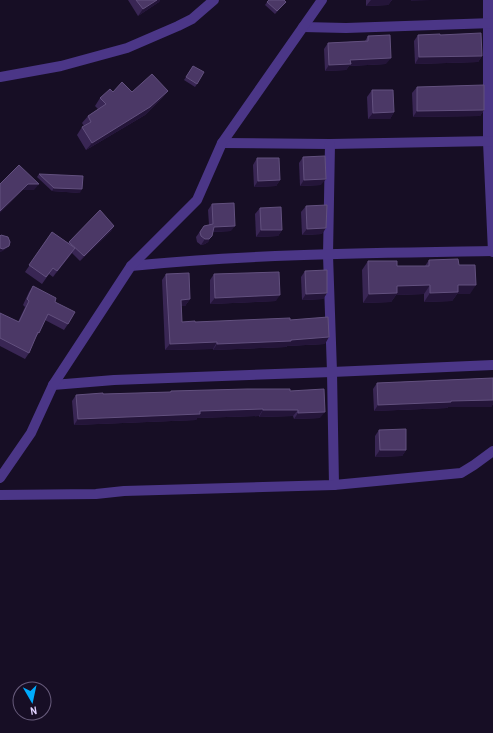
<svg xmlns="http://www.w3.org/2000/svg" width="493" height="733" font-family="'Archivo Narrow',sans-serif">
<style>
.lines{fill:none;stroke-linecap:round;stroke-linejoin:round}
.street{stroke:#4b3687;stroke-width:10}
.wall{fill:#392654}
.shaded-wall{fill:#241539}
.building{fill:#4b3866;stroke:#62507e}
</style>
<rect width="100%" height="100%" fill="#170e25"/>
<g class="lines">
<g class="street">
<path d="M488,0V142L493,252"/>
<path d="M303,27L346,28L493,23"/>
<path d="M0,77L61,66L127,48L178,26L192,19L214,0"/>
<path d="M222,143L330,144L493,141"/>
<path d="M330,144L328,255L332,372L334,485"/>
<path d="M131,266C251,254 372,253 493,251"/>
<path d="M53,385L114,380L332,372L493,365"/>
<path d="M0,478L31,433L53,385L131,266L197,200L222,143L322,0"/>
<path d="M0,495L96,494L124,491L334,485L461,473L474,465L493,451"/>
</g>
</g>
<g class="wall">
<path d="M128,0H160L159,2L138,16Z"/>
<path d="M366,0H392L388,5L366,6Z"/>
<path d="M267,2L283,5L275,14L265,5Z"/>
<path d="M418,35H440L482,56L478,62L415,64L414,41Z"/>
<path d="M368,36L386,64L349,66L346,70L325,71L324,49L328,43L365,41Z"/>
<path d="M193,66L197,84L195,87L184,80Z"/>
<path d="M417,87L484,110L480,116L413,117L412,93Z"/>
<path d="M372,90L394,112L390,119H368L367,97Z"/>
<path d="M168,91L162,98L145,115L86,150L77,135L82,127L84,126L82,123L88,116L98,109L95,106L100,98L113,92Z"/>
<path d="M303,157L321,185L300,186L299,163Z"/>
<path d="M257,158L280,180L276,186L254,187L253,165Z"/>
<path d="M39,174L80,193L52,191L37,177Z"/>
<path d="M212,204L231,231L213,232L208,242L205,244L201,245L197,242L196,237L204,226L209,225L208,210Z"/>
<path d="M306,206L322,234L302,235L301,212Z"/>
<path d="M260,208L282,230L278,236L256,237L255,214Z"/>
<path d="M114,226L111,231L80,261L72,253L53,277L49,274L42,284L25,272L52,232L68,243L69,242Z"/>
<path d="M429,260L459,265L470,294H457L452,301L424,302V294L396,295L391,302L363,303L362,270L368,261L397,266H425Z"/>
<path d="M305,271L327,293L323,299L302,300L301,277Z"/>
<path d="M166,274L190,299L185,306H181L182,322H195L290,320L325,344L287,346L286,347L213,350V349L165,350L162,280Z"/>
<path d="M214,274L276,301L210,304V280Z"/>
<path d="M33,286L55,302L68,324L64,330L45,320L39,333L36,337L29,353L25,359L0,346V313L18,322L25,307L23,305L29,292Z"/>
<path d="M493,378V404L491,407H448L447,408L374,411L373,389L377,383Z"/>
<path d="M171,391H290L320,418L294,419L293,416L259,417V416L197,418L196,420L74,425L72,401L76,395L170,392Z"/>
<path d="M379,430L406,450L402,456L375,457V436Z"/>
</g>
<g class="shaded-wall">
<path d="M157,0H160L159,2L138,16L143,9Z"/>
<path d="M371,0H392L388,5L366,6Z"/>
<path d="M411,0H431L411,1Z"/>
<path d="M482,56L478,62L415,64L419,57Z"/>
<path d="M391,58L386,64L349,66L346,70L325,71L329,65L350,60Z"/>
<path d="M168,91L162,98L145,115L86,150L92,143Z"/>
<path d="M484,110L480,116L413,117L417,111Z"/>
<path d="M394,112L390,119H368L373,113Z"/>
<path d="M326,179L321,185L300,186L304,180Z"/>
<path d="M280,180L276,186L254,187L258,181Z"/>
<path d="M28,184H39L34,190H23L0,213V211Z"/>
<path d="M54,188L82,189L80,193L52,191Z"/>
<path d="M114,226L111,231L80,261L84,256Z"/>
<path d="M235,226L231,231L211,232L214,227Z"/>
<path d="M326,228L322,234L302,235L307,229Z"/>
<path d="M261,230H282L278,236L256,237Z"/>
<path d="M212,236L208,242L205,244L201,245L205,239Z"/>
<path d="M9,246L6,249L1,252H0V248Z"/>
<path d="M75,248L71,254L53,277L57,271Z"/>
<path d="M430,285L424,294L396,295L391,302L363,303L369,294L397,286Z"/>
<path d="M458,285H476L470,294H457L452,301L424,302L430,293Z"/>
<path d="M327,293L323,299L302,300L306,294Z"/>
<path d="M280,295L276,301L210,304L215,298Z"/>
<path d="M190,299L185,306H176L181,300Z"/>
<path d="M329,337L325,344L287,346L286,347L213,350L217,344Z"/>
<path d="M217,342L213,349L165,350L170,344Z"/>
<path d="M493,400V404L491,407H448L447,408L374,411L378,405L451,401Z"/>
<path d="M263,409L259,416L197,418L196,420L74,425L78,419L200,411Z"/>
<path d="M263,410H298L293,416L259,417Z"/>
<path d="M325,412L320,418L294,419L298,413Z"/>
<path d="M380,450H406L402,456L375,457Z"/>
</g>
<g class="building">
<path d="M136,0H157L143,9Z"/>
<path d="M269,0H284L286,2L277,11L267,2Z"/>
<path d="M481,33L482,56L419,57L418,35L440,34V35Z"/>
<path d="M390,35L391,58L350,60L351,64L329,65L328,43L368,41V36Z"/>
<path d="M193,66L204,72L197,84L186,77Z"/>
<path d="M152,74L168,91L150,107L92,143L82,127L91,122L88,116L106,104L100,98L110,89L113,92L122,82L132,92Z"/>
<path d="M484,85V110L417,111V87Z"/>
<path d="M372,90H393L394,112L373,113Z"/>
<path d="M325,156L326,179L304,180L303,157Z"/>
<path d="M257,158H279L280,180L258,181Z"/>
<path d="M19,165L39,184H28L0,211V184Z"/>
<path d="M39,174L83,176L82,189L54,188Z"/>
<path d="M234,203L235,226L214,227L212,236L209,239H205L201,236L200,232L204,226L213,224L212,204Z"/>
<path d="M327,205L326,228L307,229L306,206Z"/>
<path d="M281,207L282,230H261L260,208Z"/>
<path d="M100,210L114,226L84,256L69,242Z"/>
<path d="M52,232L75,248L57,271L53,268L46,277L29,265Z"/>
<path d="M1,235L8,237L10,242L9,246L3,249L0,248V236Z"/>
<path d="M458,259L459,265H475L476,285H458V292L430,293V285L397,286V293L369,294L368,261H397V266H429V260Z"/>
<path d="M327,270V293L306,294L305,271Z"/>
<path d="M279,272L280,295L215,298L214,274Z"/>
<path d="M189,273L190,299L181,300L182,322L195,321V322L290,318V320L328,317L329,337L291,340V341L217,344V342L170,344L166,274Z"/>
<path d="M33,286L56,298L55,302L75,312L68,324L48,314L39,333L38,332L29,353L0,338V313L19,322L29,301L27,299Z"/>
<path d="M493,378V400L451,401V402L378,405L377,383Z"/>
<path d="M247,389H290V391L324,389L325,412L298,413V410H263V409L200,411V414L78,419L76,395L103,393V394L171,392V391Z"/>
<path d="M406,429V450H380L379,430Z"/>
</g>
<g transform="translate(32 701) rotate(171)"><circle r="19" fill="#170e25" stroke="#685c7c"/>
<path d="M0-3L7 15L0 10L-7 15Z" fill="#00acfd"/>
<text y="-6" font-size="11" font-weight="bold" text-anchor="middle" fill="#e1d2ff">N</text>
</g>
</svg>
